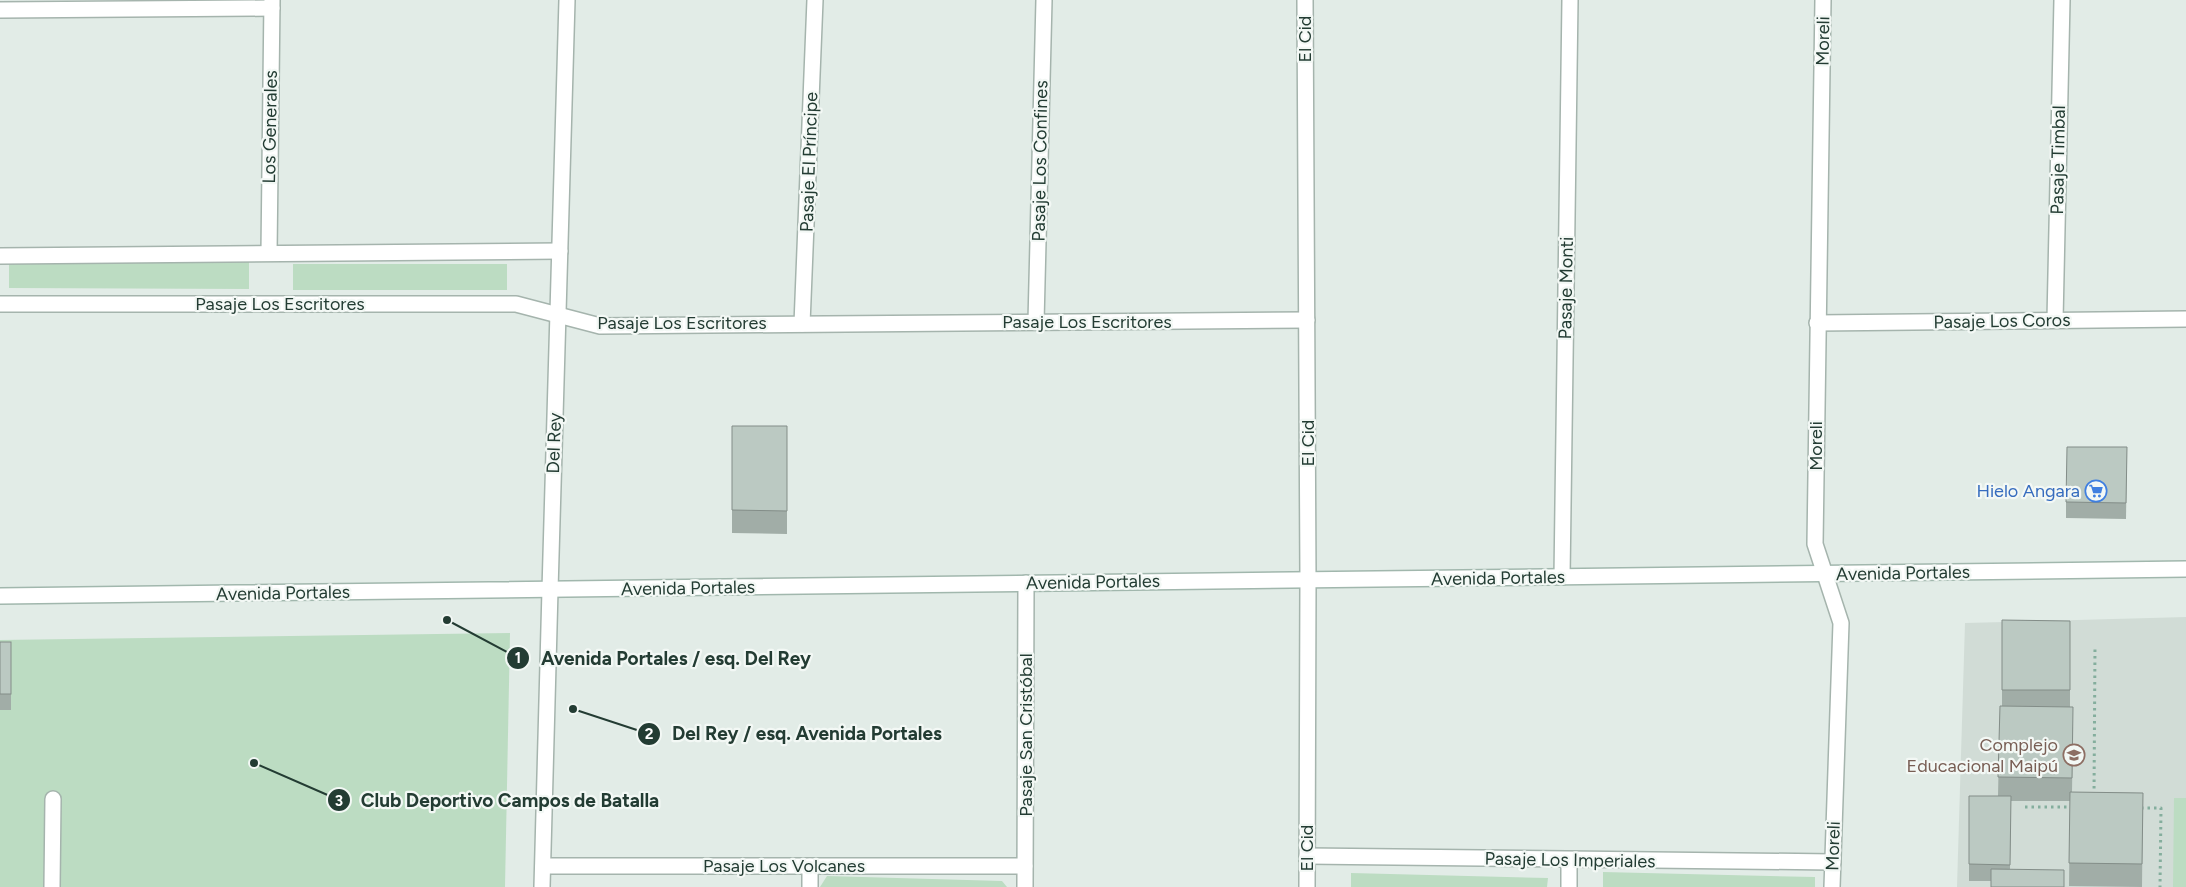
<svg xmlns="http://www.w3.org/2000/svg" width="2186" height="887" font-family="Figtree,sans-serif">
<style>
.built{fill:#d1dcd6}
.green{fill:#bcdcc2}
.lines{fill:none;stroke-linecap:round;stroke-linejoin:round}
.service-casing{stroke:#a5b4ad;stroke-width:18}
.minor-casing{stroke:#a5b4ad;stroke-width:18}
.tertiary-casing{stroke:#a5b4ad;stroke-width:18}
.secondary-casing{stroke:#a1b7ad;stroke-width:18}
.path{stroke:#84ae9d;stroke-width:3;stroke-dasharray:2.5 4;stroke-linecap:butt}
.service{stroke:#fff;stroke-width:15}
.minor{stroke:#fff;stroke-width:15}
.tertiary{stroke:#fff;stroke-width:15}
.secondary{stroke:#fff;stroke-width:15}
.wall{fill:#a1ada7}
.building{fill:#bbc9c2;stroke:#838d88}
.labels{text-anchor:middle;stroke-width:4.5;stroke-linejoin:round;paint-order:stroke}
.street-label{font-size:18px;fill:#233c33;stroke:#f3f8f5}
.shop-label{font-size:18px;fill:#366cbe;stroke:#f3f8f5;text-anchor:end}
.education-label{font-size:18px;fill:#785e54;stroke:#f3f8f5;text-anchor:end}
.leader{fill:none;stroke:#233c33;stroke-width:2}
.callout-dot{fill:#233c33;stroke:#f3f8f5;stroke-width:2}
.mark-label{font-size:15px;text-anchor:middle;font-weight:bold;fill:#fff}
.callout-label{font-size:19px;text-anchor:middle;font-weight:bold;fill:#233c33;stroke:#f3f8f5;stroke-width:4.5;stroke-linejoin:round;paint-order:stroke}
</style>
<rect width="100%" height="100%" fill="#e2ece7"/>
<path class="built" d="M2186,617V887H1957L1965,623Z"/>
<g class="green">
<path d="M9,261L249,262V289L9,288Z"/>
<rect x="293" y="264" width="214" height="26"/>
<path d="M510,633L505,887H0V640Z"/>
<path d="M2174,798H2186V887H2173Z"/>
<path d="M1603,872L1815,877V887H1603Z"/>
<path d="M1351,873L1548,878L1547,887H1351Z"/>
<path d="M827,876L1002,881L1007,887H820Z"/>
</g>
<g class="lines">
<g class="service-casing">
<path id="service" d="M52,887L53,799"/>
</g>
<g class="minor-casing">
<g id="minor">
<path d="M1305,0L1308,580"/>
<path d="M1823,0L1815,544L1841,623L1832,887"/>
<path d="M0,10L272,8"/>
<path d="M269,253L272,0"/>
<path d="M0,256L560,251"/>
<path d="M0,304H516L600,326L1307,320"/>
<path d="M2055,320L2062,0"/>
<path d="M1036,322L1044,0"/>
<path d="M1817,323L2186,319"/>
<path d="M802,324L815,0"/>
<path d="M1562,577L1570,0"/>
<path d="M1307,856L1833,862"/>
<path d="M543,866H1025"/>
<path d="M542,887L550,590"/>
<path d="M810,887V866"/>
<path d="M1025,887L1026,583"/>
<path d="M1569,887V860"/>
</g>
</g>
<g class="tertiary-casing">
<g id="tertiary">
<path d="M550,590L567,0"/>
<path d="M1307,887L1308,580"/>
</g>
</g>
<g class="secondary-casing">
<path id="secondary" d="M0,596L2186,569"/>
</g>
<g class="path">
<path d="M2094,795L2095,646"/>
<path d="M2025,807H2072"/>
<path d="M2141,808H2161L2160,887"/>
</g>
<use href="#service" class="service"/>
<use href="#minor" class="minor"/>
<use href="#tertiary" class="tertiary"/>
<use href="#secondary" class="secondary"/>
</g>
<g class="wall">
<path d="M732,426H787V534L732,533Z"/>
<path d="M2127,447L2126,519L2066,518V502Z"/>
<path d="M2002,620L2070,621V707L2073,730L2072,792L2143,793L2142,887L2069,886L2070,801H2011L2010,869L1991,881H1969V796H1998L2000,706H2002Z"/>
<rect x="0" y="642" width="11" height="68"/>
</g>
<g class="building">
<path d="M732,426H787V511L732,510Z"/>
<path d="M2067,447H2127L2126,503L2066,502Z"/>
<path d="M2002,620L2070,621V690H2002Z"/>
<rect x="0" y="642" width="11" height="52"/>
<path d="M2000,706L2073,707L2072,778L1998,777Z"/>
<path d="M2070,792L2143,793L2142,864L2069,863Z"/>
<path d="M1969,796H2011L2010,865L1969,864Z"/>
<path d="M1991,869L2064,870V887H1991Z"/>
</g>
<defs>
<g id="supermarket-ring" transform="scale(1.125)"><circle r="9.5" fill="#f3f8f5" stroke="#3f7fe0" stroke-width="1.5"/><path d="M-6-5.5h2.5l.6 2H6L4.5 2H-2.5L-4.4-4H-6ZM-1.5 3.2a1.3 1.3 0 1 0 .1 0ZM3 3.2a1.3 1.3 0 1 0 .1 0Z" fill="#3f7fe0"/></g>
<g id="school-ring" transform="scale(1.125)"><circle r="9.5" fill="#f3f8f5" stroke="#8d6e63" stroke-width="1.5"/><path d="M0-5L7-2L0 1L-7-2ZM-4 1L0 2.5L4 1V4Q0 6-4 4Z" fill="#8d6e63"/></g>
</defs>
<g fill-rule="evenodd">
<use href="#supermarket-ring" x="2096" y="491"/>
<use href="#school-ring" x="2074" y="755"/>
</g>
<g class="labels">
<g class="street-label">
<text transform="translate(1305 39) rotate(-90)" y="6">El Cid</text>
<text transform="translate(1823 41) rotate(-89)" y="6">Moreli</text>
<text transform="translate(270 127) rotate(-89)" y="6">Los Generales</text>
<text transform="translate(2058 160) rotate(-89)" y="6">Pasaje Timbal</text>
<text transform="translate(1040 161) rotate(-89)" y="6">Pasaje Los Confines</text>
<text transform="translate(809 162) rotate(-88)" y="6">Pasaje El Príncipe</text>
<text transform="translate(1566 288) rotate(-89)" y="6">Pasaje Monti</text>
<text x="280" y="310">Pasaje Los Escritores</text>
<text transform="translate(2002 321) rotate(-1)" y="6">Pasaje Los Coros</text>
<text x="1087" y="328">Pasaje Los Escritores</text>
<text x="682" y="329">Pasaje Los Escritores</text>
<text transform="translate(554 443) rotate(-88)" y="6">Del Rey</text>
<text transform="translate(1308 443) rotate(-90)" y="6">El Cid</text>
<text transform="translate(1816 446) rotate(-90)" y="6">Moreli</text>
<text transform="translate(1903 573) rotate(-1)" y="6">Avenida Portales</text>
<text transform="translate(1498 578) rotate(-1)" y="6">Avenida Portales</text>
<text transform="translate(1093 582) rotate(-1)" y="6">Avenida Portales</text>
<text transform="translate(688 588) rotate(-1)" y="6">Avenida Portales</text>
<text transform="translate(283 593) rotate(-1)" y="6">Avenida Portales</text>
<text transform="translate(1026 735) rotate(-90)" y="6">Pasaje San Cristóbal</text>
<text transform="translate(1833 846) rotate(-88)" y="6">Moreli</text>
<text transform="translate(1307 848) rotate(-90)" y="6">El Cid</text>
<text transform="translate(1570 860) rotate(1)" y="6">Pasaje Los Imperiales</text>
<text x="784" y="872">Pasaje Los Volcanes</text>
</g>
<g class="shop-label">
<text x="2080" y="497">Hielo Angara</text>
</g>
<g class="education-label">
<text x="2058" y="751">Complejo<tspan x="2058" dy="21">Educacional Maipú</tspan></text>
</g>
</g>
<path class="leader" d="M447 620L518 658M573 709L649 734M254 763L339 800"/>
<g class="callout-dot">
<circle cx="447" cy="620" r="5"/>
<circle cx="573" cy="709" r="5"/>
<circle cx="254" cy="763" r="5"/>
<circle cx="518" cy="658" r="12"/>
<circle cx="649" cy="734" r="12"/>
<circle cx="339" cy="800" r="12"/>
</g>
<g class="mark-label">
<text x="518" y="663">1</text>
<text x="649" y="739">2</text>
<text x="339" y="806">3</text>
</g>
<g class="callout-label">
<text x="676" y="665">Avenida Portales / esq. Del Rey</text>
<text x="807" y="740">Del Rey / esq. Avenida Portales</text>
<text x="510" y="807">Club Deportivo Campos de Batalla</text>
</g>
</svg>
